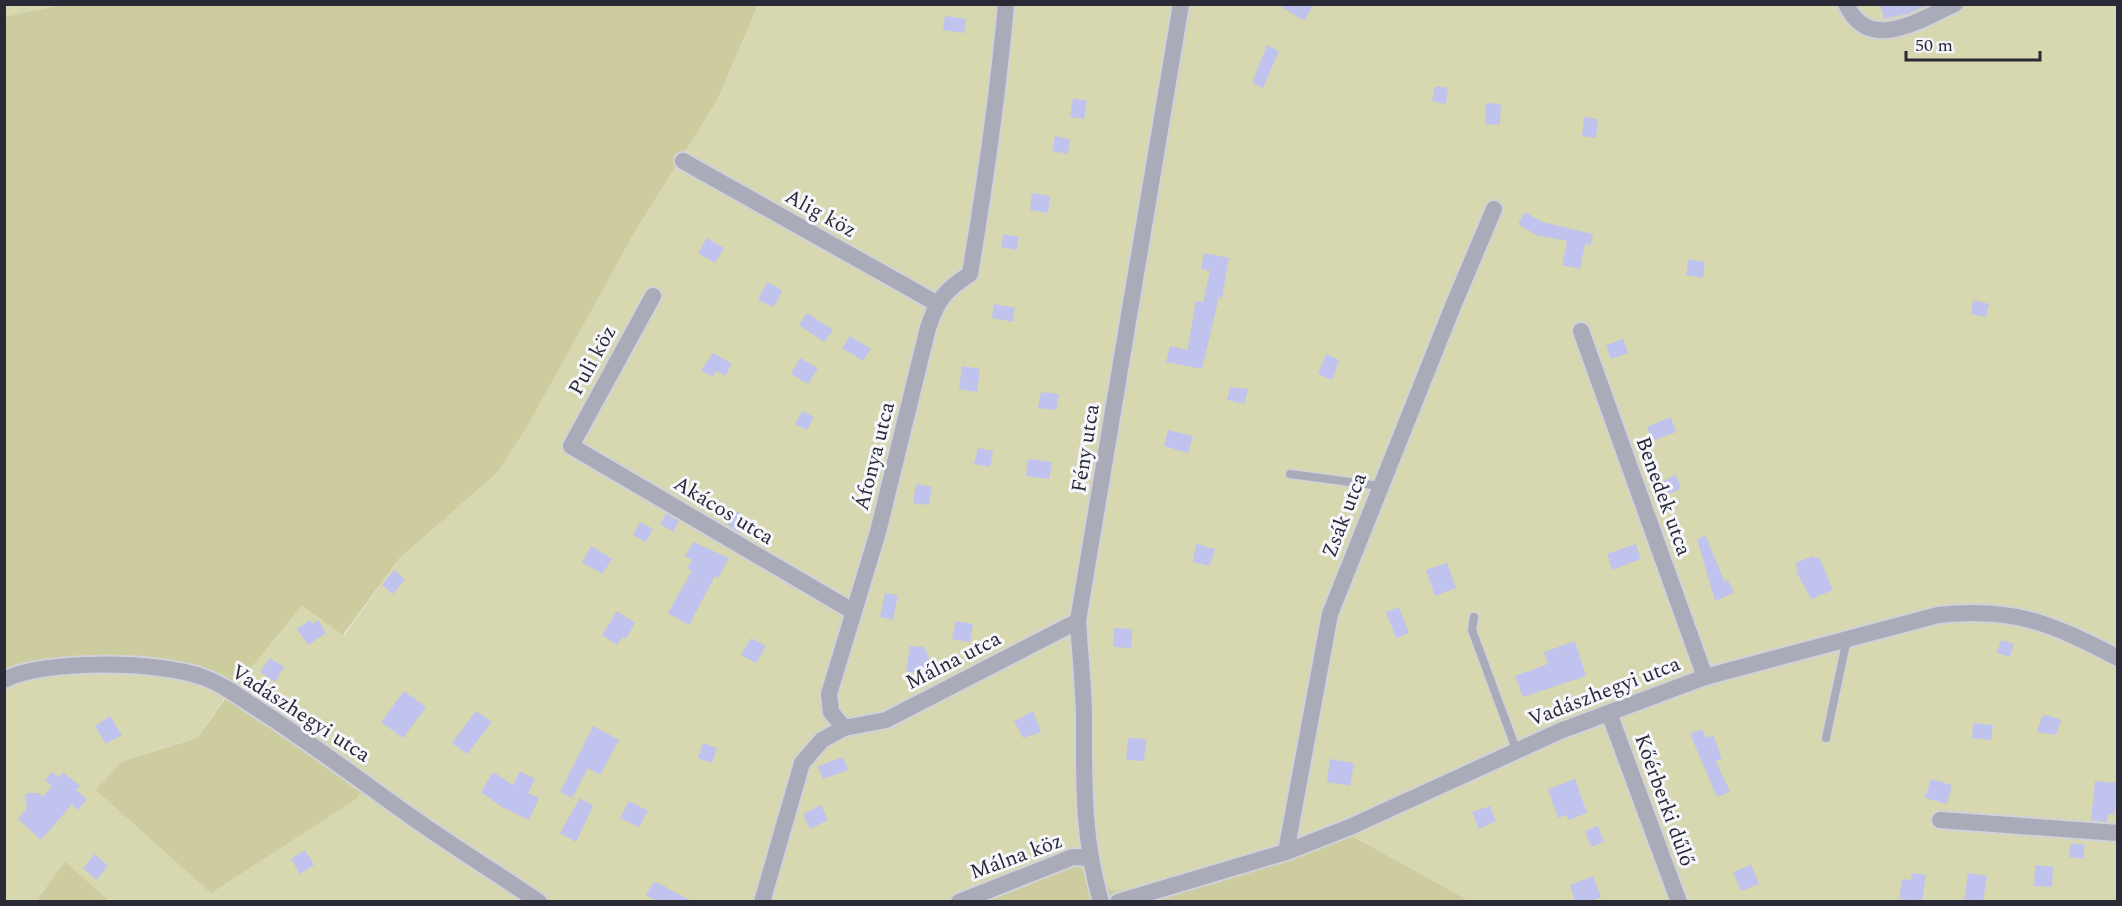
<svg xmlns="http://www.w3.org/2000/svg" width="2122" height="906" font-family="Spectral,serif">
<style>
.green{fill:#d7d7b0}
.forest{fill:#cccc9f}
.building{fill:#c0c3ee}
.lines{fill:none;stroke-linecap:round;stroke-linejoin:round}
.service-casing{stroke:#d1d1d8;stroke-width:11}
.minor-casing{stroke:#d1d1d8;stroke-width:20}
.service{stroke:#aaabb8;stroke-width:8}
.minor{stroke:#aaabb8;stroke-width:16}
.labels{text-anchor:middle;stroke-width:6;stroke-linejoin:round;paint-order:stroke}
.street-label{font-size:21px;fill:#292a35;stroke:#f6f6fc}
</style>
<rect width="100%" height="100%" fill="#f6f6fc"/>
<g class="green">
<path d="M5,5H67L5,17Z"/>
<path d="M758,5H2117V901H1470L1354,837L1126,890H1112L1069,861L969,902H109L65,863L36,901L5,900L4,680L15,675L177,671L227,695L197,738L123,761L211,893L229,691L242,679L302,606L344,635L399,559L496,474L633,235L717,101Z"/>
</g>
<g class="forest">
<path d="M67,4L758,5L717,101L633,235L526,428L496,474L399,559L343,635L302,606L242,679L229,690L364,789L356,799L211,893L96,790L123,761L197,738L227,696L202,677L141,667L5,680L4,17Z"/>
<path d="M1354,837L1470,901L969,902L1070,861L1112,890H1126L1194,874L1292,846Z"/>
<path d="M65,862L109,901H36Z"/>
</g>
<g class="building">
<path d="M1277,4H1314L1304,21Z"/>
<path d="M1880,4H1929L1907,14L1884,19Z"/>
<path d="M945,16L966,19L964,33L943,30Z"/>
<path d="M1267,45L1279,51L1263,88L1252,83Z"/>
<path d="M1435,86L1448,88L1446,104L1432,101Z"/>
<path d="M1073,98L1087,101L1084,119L1070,117Z"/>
<path d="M1486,103L1501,104L1500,125L1485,124Z"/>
<path d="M1584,117L1598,119L1596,138L1582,136Z"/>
<path d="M1055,136L1070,139L1068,154L1052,151Z"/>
<path d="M1032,193L1050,196L1048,213L1030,210Z"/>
<path d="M1525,212L1542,222L1593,234L1591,245L1585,244L1580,269L1562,265L1567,241L1536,235L1518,224Z"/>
<path d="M1004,234L1019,237L1017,250L1001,247Z"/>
<path d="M707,238L724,248L715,263L698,253Z"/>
<path d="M1204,253L1229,258L1222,298L1219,297L1202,369L1166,362L1170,346L1187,350L1196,301L1203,302L1210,271L1201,269Z"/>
<path d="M1689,259L1705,262L1703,278L1686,275Z"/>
<path d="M767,282L782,290L774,307L758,300Z"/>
<path d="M1973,300L1989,304L1986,317L1971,314Z"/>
<path d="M994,304L1015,308L1013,322L992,318Z"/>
<path d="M807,313L833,330L824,342L799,325Z"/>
<path d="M850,336L871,349L863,361L842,348Z"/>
<path d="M1623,339L1628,353L1611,359L1606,345Z"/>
<path d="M713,353L732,364L725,376L716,371L712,377L701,370Z"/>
<path d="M1326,354L1339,360L1332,380L1318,374Z"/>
<path d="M800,358L818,368L808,384L791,374Z"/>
<path d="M962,366L980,369L977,392L959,389Z"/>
<path d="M1230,387L1248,389L1244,404L1227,400Z"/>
<path d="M1041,392L1059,394L1056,410L1038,408Z"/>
<path d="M802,411L814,417L807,430L795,424Z"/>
<path d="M1671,417L1676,432L1652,441L1647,427Z"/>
<path d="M1168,430L1193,436L1188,453L1164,446Z"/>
<path d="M978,448L993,451L990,467L974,464Z"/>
<path d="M1028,459L1052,462L1049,479L1026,476Z"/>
<path d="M1676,475L1681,489L1668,494L1663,481Z"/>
<path d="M916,484L932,487L929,505L913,503Z"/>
<path d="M736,511L748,519L740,533L727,525Z"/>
<path d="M666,514L679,521L673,532L660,524Z"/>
<path d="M640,522L653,529L646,542L633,535Z"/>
<path d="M1706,536L1724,581L1728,580L1734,593L1715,601L1697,539Z"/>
<path d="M693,542L729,558L718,578L715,576L689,625L668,613L692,571L687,568L692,560L685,556Z"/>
<path d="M1196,544L1215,549L1210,566L1193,562Z"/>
<path d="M1636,544L1641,559L1612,570L1607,554Z"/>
<path d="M591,546L612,559L602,574L582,562Z"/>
<path d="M1813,556L1814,559L1819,557L1833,590L1811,599L1796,571L1798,570L1795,563Z"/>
<path d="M1447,563L1456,588L1435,596L1426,570Z"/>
<path d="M394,570L405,579L393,594L382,585Z"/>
<path d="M885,593L898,595L893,620L880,617Z"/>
<path d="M1399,607L1409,633L1396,638L1386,612Z"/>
<path d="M617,611L635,623L626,639L623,637L617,645L602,635Z"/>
<path d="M310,620L312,624L318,620L326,633L308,645L297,629Z"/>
<path d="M956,621L973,624L970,642L952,639Z"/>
<path d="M1114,628L1132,629L1131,648L1113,647Z"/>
<path d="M751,638L766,646L756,663L741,655Z"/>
<path d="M2001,640L2014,644L2010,657L1997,653Z"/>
<path d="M1575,641L1586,676L1523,697L1515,676L1548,664L1544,652Z"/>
<path d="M910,646L924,647L929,657L927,665L916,673L906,671Z"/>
<path d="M270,658L284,667L275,682L260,672Z"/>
<path d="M404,691L426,707L403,738L381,722Z"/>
<path d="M476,711L492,722L467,754L452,743Z"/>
<path d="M1033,711L1041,732L1023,738L1014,721Z"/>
<path d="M2047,715L2061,720L2056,735L2037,732L2042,716Z"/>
<path d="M110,716L122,735L106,744L95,726Z"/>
<path d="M1973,723L1993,725L1991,740L1972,738Z"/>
<path d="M593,726L619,740L600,775L588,768L572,798L560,792Z"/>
<path d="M1702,729L1706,738L1713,735L1722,759L1716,761L1730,792L1717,797L1690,734Z"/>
<path d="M1128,738L1146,739L1144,761L1126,760Z"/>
<path d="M703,743L717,748L712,763L698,758Z"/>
<path d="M843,757L848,770L823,779L818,766Z"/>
<path d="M1330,759L1354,763L1350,786L1327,782Z"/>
<path d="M520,771L535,779L528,793L539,798L529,820L502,807L481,792L493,772L513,785Z"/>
<path d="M52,772L59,777L63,772L80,786L76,790L87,799L78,810L72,804L41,840L18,819L27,808L25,798L27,793H38L43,797L52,786L45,780Z"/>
<path d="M1575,779L1587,813L1569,820L1566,815L1558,818L1548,789Z"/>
<path d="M1931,779L1952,785L1947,804L1925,798Z"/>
<path d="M2095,781L2118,783L2114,815L2108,814L2107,822L2091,820Z"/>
<path d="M580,798L593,806L576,842L560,833Z"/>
<path d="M629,801L648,811L639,827L620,818Z"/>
<path d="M821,805L828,820L810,829L803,814Z"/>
<path d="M1490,806L1496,821L1479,829L1472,812Z"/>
<path d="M1598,826L1604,842L1591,847L1585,831Z"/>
<path d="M2071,843L2085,845L2083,859L2069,857Z"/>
<path d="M305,850L314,865L300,874L291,859Z"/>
<path d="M95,854L108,866L96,880L83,868Z"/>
<path d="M1751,865L1759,884L1741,891L1733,872Z"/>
<path d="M2035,865L2053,867L2052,887L2034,886Z"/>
<path d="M1912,873L1926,875L1922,902L1899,899L1902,879L1911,880Z"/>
<path d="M1968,873L1987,876L1983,902H1964Z"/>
<path d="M1593,876L1601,897L1590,902H1575L1570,885Z"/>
<path d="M654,882L660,884L693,902H658L646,895Z"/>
</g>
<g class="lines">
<g class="service-casing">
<g id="service">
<path d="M1290,474L1380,486"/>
<path d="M1474,617L1472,630L1516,749"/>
<path d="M1826,738L1847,639"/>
</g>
</g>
<g class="minor-casing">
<g id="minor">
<path d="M1846,4C1869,54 1919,20 1955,4"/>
<path d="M683,161L936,303"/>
<path d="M653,296L571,446L854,612"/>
<path d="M1581,331L1705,677"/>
<path d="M4,680C43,659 160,661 202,677C223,684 242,699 261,711C311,743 358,779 406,813C449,844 495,872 539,902"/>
<path d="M1609,713L1679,902"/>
<path d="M844,728L831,712L829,694L878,532L928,328C937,300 945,290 970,274C985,184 998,96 1006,4"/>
<path d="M1940,820L2118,833"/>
<path d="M1286,852L1330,614L1453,306L1494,209"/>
<path d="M762,902L802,763L822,740L844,728L886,720L1078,621"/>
<path d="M959,902L1073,857L1091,858"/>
<path d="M1101,902C1082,836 1084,781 1084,713C1083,683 1080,652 1078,621L1181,4"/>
<path d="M1118,902L1286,852L1350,827L1560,731L1705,677L1938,615C2014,607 2051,623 2118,658"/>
</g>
</g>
<use href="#service" class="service"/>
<use href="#minor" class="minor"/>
</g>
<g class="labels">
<g class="street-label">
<text transform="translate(821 213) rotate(29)" y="7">Alig köz</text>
<text transform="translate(592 360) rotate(-61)" y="7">Puli köz</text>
<text transform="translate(1085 448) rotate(-81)" y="7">Fény utca</text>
<text transform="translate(874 456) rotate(-76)" y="7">Áfonya utca</text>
<text transform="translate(1664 496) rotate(70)" y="7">Benedek utca</text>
<text transform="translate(724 510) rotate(31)" y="7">Akácos utca</text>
<text transform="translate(1344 515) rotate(-69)" y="7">Zsák utca</text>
<text transform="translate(953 660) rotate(-27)" y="7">Málna utca</text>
<text transform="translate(1604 691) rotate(-21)" y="7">Vadászhegyi utca</text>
<text transform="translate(301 713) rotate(33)" y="7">Vadászhegyi utca</text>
<text transform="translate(1665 800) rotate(70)" y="7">Kőérberki dűlő</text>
<text transform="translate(1016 856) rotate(-20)" y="7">Málna köz</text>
</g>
</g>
<rect width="2122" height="906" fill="none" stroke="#292a35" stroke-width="12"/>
<path d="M1906 51v9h134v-9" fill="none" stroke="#292a35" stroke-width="3"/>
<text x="1915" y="51" font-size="18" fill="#292a35" stroke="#f6f6fc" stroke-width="4.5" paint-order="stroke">50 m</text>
</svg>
